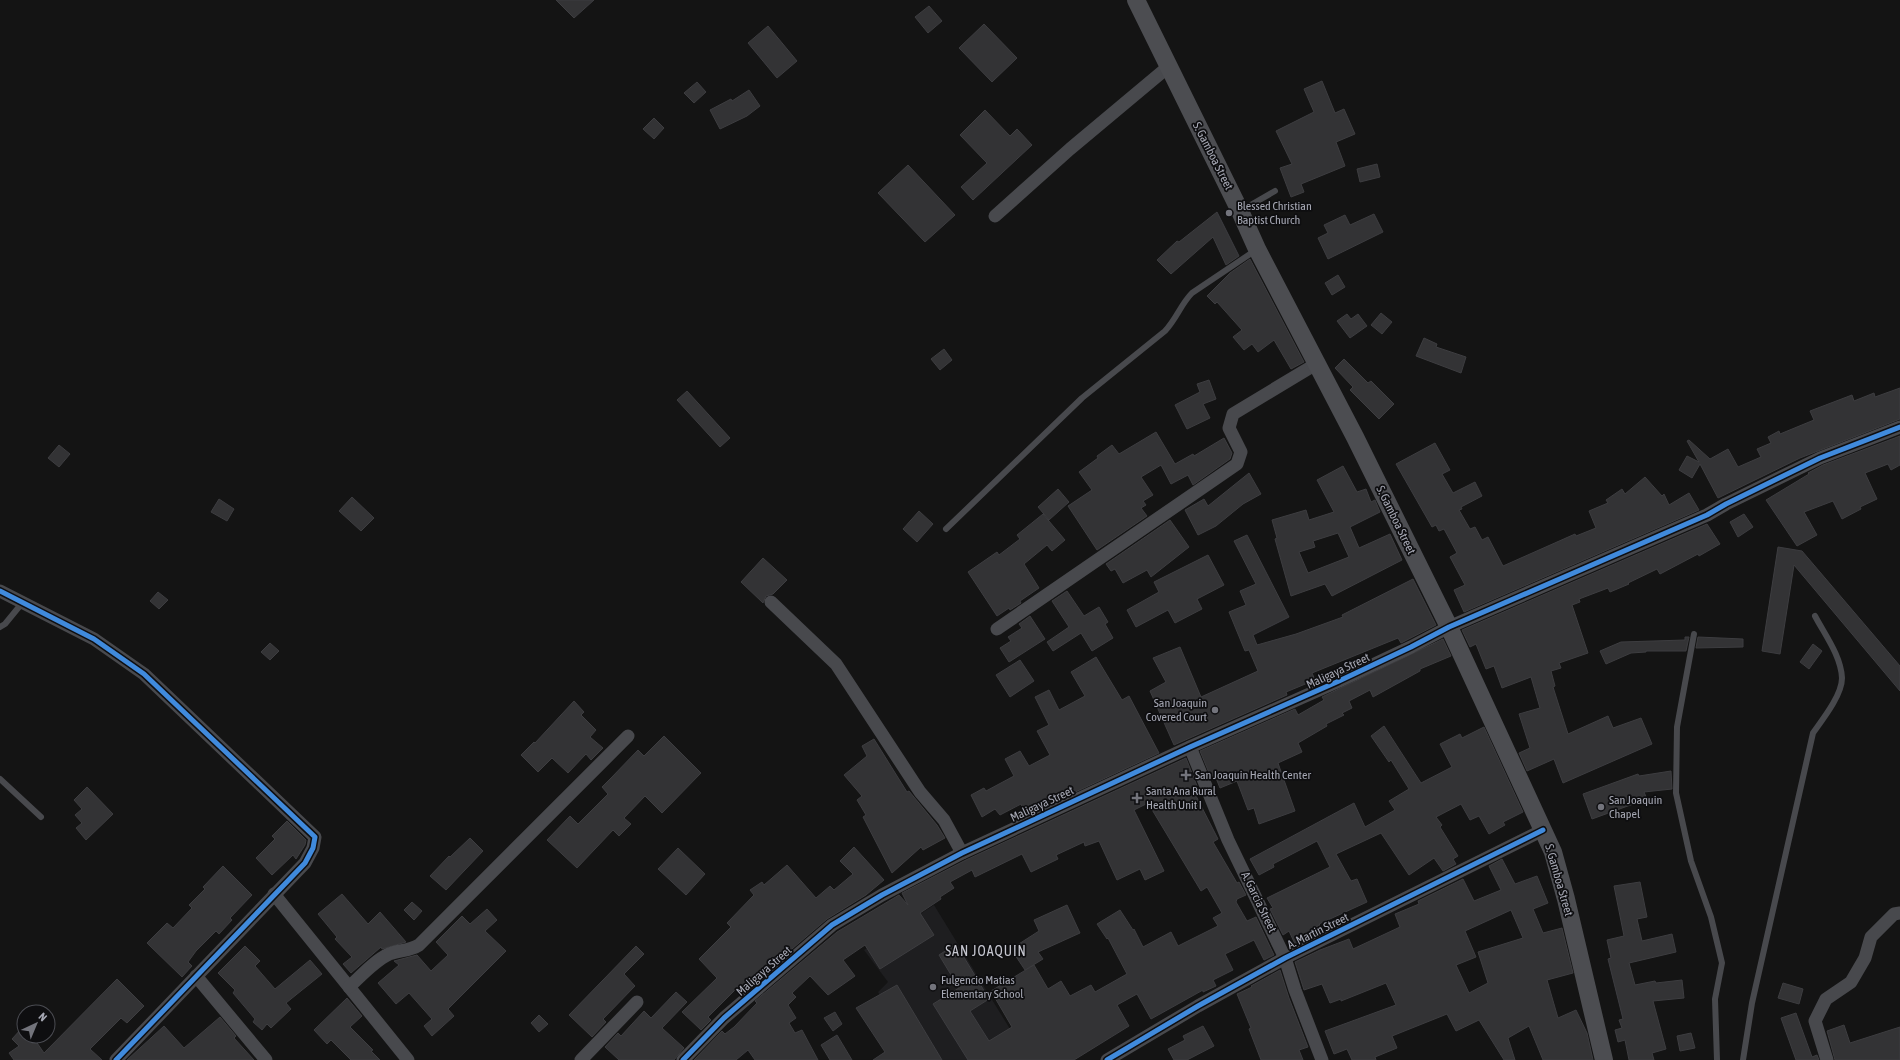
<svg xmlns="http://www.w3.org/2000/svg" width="1900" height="1060" font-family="'Asap Condensed',sans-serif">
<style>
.built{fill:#1e1e20}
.building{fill:#333335;stroke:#3d3d40;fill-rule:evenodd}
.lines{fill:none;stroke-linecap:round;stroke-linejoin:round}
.service{stroke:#48494d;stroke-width:6}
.minor{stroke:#48494d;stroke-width:13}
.secondary{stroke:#4c4d51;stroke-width:18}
.cycleway-casing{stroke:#0e0e10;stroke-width:8}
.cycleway{stroke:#408adc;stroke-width:5}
.poi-dot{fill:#73747c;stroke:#0e0e10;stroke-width:1.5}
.labels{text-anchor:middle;stroke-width:3.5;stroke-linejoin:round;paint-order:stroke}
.street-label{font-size:12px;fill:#a6a8b4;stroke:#0e0e10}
.poi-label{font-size:12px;fill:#a6a8b4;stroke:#0e0e10;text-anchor:start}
.quarter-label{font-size:14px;letter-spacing:1px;fill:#c6c7d0;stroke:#0e0e10}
</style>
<rect width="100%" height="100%" fill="#141414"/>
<path class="built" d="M934,905L1029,1060H916L878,992L888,982L864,950Z"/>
<g class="building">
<path d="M556,0H594L574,18Z"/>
<path d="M929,6L942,21L928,33L915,17Z"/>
<path d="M984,24L1017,58L992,82L959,48Z"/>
<path d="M768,26L797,61L777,78L748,43Z"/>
<path d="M1322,81L1335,113L1344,109L1355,134L1336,142L1345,166L1301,184L1304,192L1291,197L1280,168L1292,164L1276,131L1314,112L1304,89Z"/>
<path d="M697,82L706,92L694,103L684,93Z"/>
<path d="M749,90L760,106L747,116L720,129L710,110L731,99L732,101Z"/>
<path d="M985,110L1010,136L1017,129L1032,145L973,200L961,187L987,163L960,135Z"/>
<path d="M654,118L664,128L654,139L643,129Z"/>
<path d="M1377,164L1380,177L1360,182L1357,169Z"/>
<path d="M908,165L955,215L925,242L878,193Z"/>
<path d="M1217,212L1239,256L1226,265L1213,237L1171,274L1157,260L1177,241L1179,242Z"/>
<path d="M1374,214L1383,232L1328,259L1318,238L1328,233L1324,225L1345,215L1350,225Z"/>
<path d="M1250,259L1304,362L1291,369L1274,340L1258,352L1252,344L1244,350L1233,337L1242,330L1217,302L1215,304L1207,296L1230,273Z"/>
<path d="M1338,275L1345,287L1332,295L1325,283Z"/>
<path d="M1381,313L1392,322L1382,334L1371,325Z"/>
<path d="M1347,314L1351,319L1358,314L1367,326L1350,338L1337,321Z"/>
<path d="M1424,338L1437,344L1436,347L1466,357L1461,373L1416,356Z"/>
<path d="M944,349L952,360L940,370L931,359Z"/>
<path d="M1344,359L1368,383L1371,381L1394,404L1379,419L1350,390L1353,387L1335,368Z"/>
<path d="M1209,380L1216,399L1203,404L1210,418L1187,429L1175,405L1200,392L1197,384Z"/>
<path d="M1900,388V419L1800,458L1718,498L1700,464L1692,478L1679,470L1687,456L1699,462L1687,441L1689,440L1710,459L1728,449L1738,467L1761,457L1757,449L1771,443L1768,437L1779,431L1780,434L1814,420L1810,411L1852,395L1854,401L1874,393L1875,397Z"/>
<path d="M687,391L730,438L720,447L677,400Z"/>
<path d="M1156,432L1175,464L1193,454L1194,456L1224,438L1232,453L1230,459L1193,485L1188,475L1171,484L1161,465L1141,477L1153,495L1143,501L1146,505L1141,508L1147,516L1097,550L1068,506L1092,490L1079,472L1098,458L1097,456L1112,445L1119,454Z"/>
<path d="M1900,436V465L1891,470L1888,464L1865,473L1877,499L1860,507L1861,509L1842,519L1833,501L1804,512L1817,535L1797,546L1766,500L1809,474L1808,473L1823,465Z"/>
<path d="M1435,443L1450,470L1442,474L1453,493L1475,482L1482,496L1461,507L1462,509L1459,510L1470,529L1475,527L1482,540L1488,537L1503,566L1575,534L1576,536L1596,528L1589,511L1608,503L1606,500L1622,489L1625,494L1645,477L1662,496L1664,494L1669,505L1689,493L1699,510L1464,612L1454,590L1465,585L1450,557L1457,553L1444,529L1439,531L1436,525L1432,527L1396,464Z"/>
<path d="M59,445L70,454L59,467L48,458Z"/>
<path d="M1343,466L1357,492L1366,489L1371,502L1375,500L1380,512L1350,527L1359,548L1390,534L1402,560L1332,596L1325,584L1291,596L1275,539L1277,538L1272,520L1306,510L1309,520L1334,512L1317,480ZM1338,533L1349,557L1308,573L1299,552L1315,547L1313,541Z"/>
<path d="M1249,473L1261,494L1243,504L1216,526L1198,535L1185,510L1204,499L1208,506Z"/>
<path d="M1058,489L1069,502L1049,520L1038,507Z"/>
<path d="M352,497L374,518L361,531L339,511Z"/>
<path d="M219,499L234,509L227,521L211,512Z"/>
<path d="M919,511L933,524L917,542L903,529Z"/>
<path d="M1043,514L1065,540L1052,551L1047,545L1024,564L1039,588L1020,601L1021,603L1010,610L1009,608L997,616L968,572L997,552L999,555L1020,539L1017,535Z"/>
<path d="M1744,514L1753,527L1738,537L1730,522Z"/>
<path d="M1170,520L1189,547L1151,577L1147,570L1123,583L1115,569L1111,571L1106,564Z"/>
<path d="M1707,524L1720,544L1699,556L1698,554L1660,574L1657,569L1628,583L1629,584L1610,592L1608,588L1579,599L1580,602L1572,605L1588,653L1559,663L1561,668L1551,671L1555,686L1553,687L1568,734L1608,716L1613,728L1641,718L1652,744L1563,783L1554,759L1527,771L1519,753L1530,748L1519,714L1540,708L1531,677L1502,688L1494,666L1486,669L1476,644L1470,647L1462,630Z"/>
<path d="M1247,535L1289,617L1253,635L1257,645L1296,634L1343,617L1342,615L1413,579L1436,625L1401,643L1398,638L1312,673L1315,680L1286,692L1287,695L1174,745L1150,691L1166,682L1153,658L1180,647L1201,697L1258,671L1249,650L1245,651L1229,612L1246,605L1240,591L1256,584L1234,541Z"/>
<path d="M1778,547L1802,551L1900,666V691L1794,565L1780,654L1762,651Z"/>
<path d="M1208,555L1224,585L1197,599L1202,609L1175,623L1168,610L1136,627L1127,610L1159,592L1154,582Z"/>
<path d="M763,558L787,580L773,594L766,596L763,603L741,582Z"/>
<path d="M1067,591L1084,616L1099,607L1108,622L1105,624L1113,638L1092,651L1081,633L1053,651L1047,642L1069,627L1052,601Z"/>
<path d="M158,592L168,600L159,609L150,601Z"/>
<path d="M1030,616L1045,639L1009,662L1000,648L1011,641L1008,637L1022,628L1019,624Z"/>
<path d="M1685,637H1689L1686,651H1646V652L1631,653L1606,664L1600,651L1621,642L1685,640Z"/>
<path d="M1698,637L1743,639V647L1696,648Z"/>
<path d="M1443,639L1451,656L1420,669V671L1373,697L1370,690L1349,701L1352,708L1342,713L1344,715L1326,724L1327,726L1298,743L1302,752L1278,763L1295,811L1259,824L1254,808L1248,810L1237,781L1220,788L1216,778L1212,780L1200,751L1295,709L1298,715L1324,700L1322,697Z"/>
<path d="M270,643L279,651L270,660L261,652Z"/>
<path d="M1813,644L1822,651L1809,669L1800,662Z"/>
<path d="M1096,657L1122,700L1129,696L1159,753L1026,815L1021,804L1000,815L995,809L982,817L971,795L984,788L986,791L1014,776L1005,759L1020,751L1029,766L1050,755L1037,731L1049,725L1035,697L1049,690L1059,710L1085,696L1071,672Z"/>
<path d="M1020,660L1034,681L1010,697L996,675Z"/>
<path d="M574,701L584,712L581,715L596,730L590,737L603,748L591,760L586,754L568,773L552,758L538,772L521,755L534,742L535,743Z"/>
<path d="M1384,726L1421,783L1452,767L1440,744L1460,734L1462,738L1484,727L1523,812L1503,822L1505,825L1489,834L1479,816L1470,820L1461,804L1436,817L1442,825L1440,827L1458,856L1453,859L1456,864L1443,871L1434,858L1409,875L1381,833L1336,854L1351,881L1357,879L1367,902L1319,924L1320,925L1310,930L1313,935L1295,944L1289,931L1283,935L1270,909L1273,908L1267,898L1330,867L1317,841L1273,864L1274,867L1259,875L1250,859L1354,803L1365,827L1395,810L1389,801L1409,789L1391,760L1389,762L1371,736Z"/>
<path d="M664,736L701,773L662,813L645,796L624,818L631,824L619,836L613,830L577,868L547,840L570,816L578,824L608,794L602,787L611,778L638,750L644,756Z"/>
<path d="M874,739L907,792L909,791L937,825L945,838L923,850L921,847L892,873L863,817L866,815L857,800L862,796L844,775L867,756L862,746Z"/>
<path d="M1186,758L1197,786L1192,788L1218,839L1213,842L1237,883L1239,882L1246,895L1237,899L1236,902L1247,921L1256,917L1274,955L1264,960L1254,940L1225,954L1233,970L1213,980L1216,986L1203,992V990L1151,1019L1137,994L1117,1005L1129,1026L1074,1060H968L933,1004L959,988L939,955L956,944L989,999L970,1011L989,1041L1012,1027L991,991L1034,965L1048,989L1061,981L1070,996L1091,985L1095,992L1127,974L1108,938L1107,939L1097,924L1120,910L1133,930L1134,929L1143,947L1171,932L1178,946L1218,926L1213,918L1222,913L1207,887L1201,891L1148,803L1134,810L1164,871L1145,880L1140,869L1117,880L1099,841L1085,846L1084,842L1056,855L1058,859L1031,872L1022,854L975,877L972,870L950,882L954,888L940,897L941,899L920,913L934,935L880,969L865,945L843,960L855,976L828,995L810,976L792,993L796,997L788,1005L796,1018L789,1023L795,1033L802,1030L818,1060H755L748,1050L736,1060H694L722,1031L725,1034L734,1027L757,1003L755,1001L837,932L899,895L908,905L902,893L966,860Z"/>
<path d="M1671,771L1672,789L1644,792L1647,799L1592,819L1583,794L1638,774L1639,776Z"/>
<path d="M87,787L113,814L86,840L76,828L82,823L75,815L82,809L74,800Z"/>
<path d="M287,821L306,840L305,845L296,859L293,855L272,875L256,858L275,839L272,836Z"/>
<path d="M470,838L483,851L446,890L430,876L449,856L450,857Z"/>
<path d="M854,847L884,880L866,895L827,919L744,990L740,985L708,1017L711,1020L701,1030L682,1012L717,978L699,959L731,927L727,923L754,895L750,890L762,882L764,885L787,865L816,898L830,886L834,890L853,874L840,861Z"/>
<path d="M678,848L705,874L686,895L658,869Z"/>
<path d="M1502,859L1515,884L1537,876L1548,903L1533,909L1543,933L1562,928L1573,973L1547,980L1558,1018L1576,1010L1587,1033L1593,1060H1543L1529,1026L1508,1038L1515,1060H1504L1479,1020L1456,1031L1447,1014L1392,1036L1397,1048L1375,1057L1376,1060H1352L1347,1049L1334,1054L1325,1031L1396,1005L1386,983L1341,1001V999L1330,1003L1322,984L1304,990L1295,962L1320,950L1349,939L1353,949L1400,927L1395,914L1419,904L1418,901L1463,879L1474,901L1501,890L1489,866ZM1511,910L1523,938L1478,952L1488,983L1469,993L1456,965L1476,957L1465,931Z"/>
<path d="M223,866L252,895L230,918L232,920L219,934L216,931L196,951L188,962L192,966L182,977L147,943L167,923L173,928L192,908L189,905L205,889L203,887Z"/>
<path d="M1640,882L1647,917L1637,919L1642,941L1672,934L1676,952L1629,963L1635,985L1655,981L1656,983L1682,980L1684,998L1653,1001L1666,1049L1652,1053L1654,1060H1629L1625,1040L1618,1042L1615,1030L1622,1028L1619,1020L1623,1019L1608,959L1611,958L1607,940L1624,936L1614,886Z"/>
<path d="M342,894L368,924L380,912L406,942L382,949L381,947L351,973L343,964L352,957L335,939L337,937L318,914Z"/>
<path d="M412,902L422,911L414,920L404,910Z"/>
<path d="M1067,905L1080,933L1038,952L1043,959L1025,970L1011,949L1039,931L1034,920Z"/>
<path d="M487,909L497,920L485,931L506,951L448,1009L454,1016L432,1036L424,1026L432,1019L409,993L396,1004L378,983L399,965L394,961L417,955L431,971L448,955L436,942L462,916L470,924Z"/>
<path d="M245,946L260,961L255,966L275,989L310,960L322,974L286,1003L291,1009L271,1028L267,1024L262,1030L253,1022L255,1019L233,993L235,990L218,973Z"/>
<path d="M636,946L644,954L624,974L635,986L603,1019L606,1022L592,1037L569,1015Z"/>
<path d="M1280,970L1289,998L1308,1047L1299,1050L1303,1060H1261L1249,1029L1251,1028L1237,994L1252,987L1251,986Z"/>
<path d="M117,979L144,1006L127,1023L121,1018L90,1049L102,1060H14L9,1053L19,1046L12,1039L22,1028L24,1030V1036L33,1037L44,1053Z"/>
<path d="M1783,983L1803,989L1799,1004L1778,998Z"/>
<path d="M897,985L942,1060H873L885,1052L856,1008Z"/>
<path d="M676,992L687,1002L662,1028L684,1048L674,1060H619L605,1047L618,1033L621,1036L644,1011L651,1018Z"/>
<path d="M347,998L362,1016L350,1027L373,1050L371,1051L380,1060H351L331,1040L327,1044L314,1030Z"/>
<path d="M835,1012L842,1024L833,1031L824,1018Z"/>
<path d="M1796,1013L1812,1057L1817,1055L1819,1060H1796L1781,1018Z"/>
<path d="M539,1015L548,1024L539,1032L531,1023Z"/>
<path d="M220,1017L236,1036L234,1038L254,1060H127L164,1026L184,1048Z"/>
<path d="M1844,1025L1850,1043L1900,1027V1060H1835L1827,1031Z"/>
<path d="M1203,1026L1214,1046L1187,1060H1174L1168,1049L1185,1040L1183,1036Z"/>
<path d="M1691,1033L1695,1048L1680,1051L1677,1036Z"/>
<path d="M837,1035L852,1060H830L821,1045Z"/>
</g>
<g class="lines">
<g class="service">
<path d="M1242,210L1275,191"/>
<path d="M946,529L1082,398L1165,331C1177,318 1181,304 1192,293L1256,250"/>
<path d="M0,627L5,624L23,602"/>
<path d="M1694,634L1677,727L1676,793L1691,861L1711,917L1722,963L1715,999L1717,1060"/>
<path d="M0,779L41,817"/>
<path d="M1743,1060L1752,1003L1813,733C1823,719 1842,695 1842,678C1841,656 1825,635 1815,616"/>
</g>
<g class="minor">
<path d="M995,216L1070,149L1168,67"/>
<path d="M0,591L94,639L144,674L315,837L313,848L305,863L116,1060"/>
<path d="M771,602L836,664L920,792L944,820L962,853"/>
<path d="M997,629L1237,464L1241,452L1229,428L1233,414L1316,364"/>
<path d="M1190,747L1228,840L1285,958L1295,990L1322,1060"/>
<path d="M274,894L408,1060"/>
<path d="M196,976L266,1060"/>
<path d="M349,987C361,976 374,961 389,954C399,950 410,951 419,945L628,736"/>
<path d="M581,1060L637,1002"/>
<path d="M683,1060L724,1018L832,925L882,895L962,853L1190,747L1339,681L1411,647L1449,627L1707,515L1726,504L1820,458L1900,427"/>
<path d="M1107,1060L1198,1006L1285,958L1543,830"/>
<path d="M1827,1060L1815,1021L1826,999L1851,982L1865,958L1871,937L1894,914L1900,913"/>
</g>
<path class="secondary" d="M1136,0L1240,211L1257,249L1355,437L1449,627L1553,852L1566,899L1604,1060"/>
<g class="cycleway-casing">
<g id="cycleway">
<path d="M0,591L94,639L144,674L315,837L313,848L305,863L116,1060"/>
<path d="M683,1060L724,1018L832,925L882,895L962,853L1190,747L1339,681L1411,647L1449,627L1707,515L1726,504L1820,458L1900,427"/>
<path d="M1107,1060L1198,1006L1285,958L1543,830"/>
</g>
</g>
<use href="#cycleway" class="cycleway"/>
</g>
<g class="poi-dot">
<circle cx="1229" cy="213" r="4"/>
<circle cx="1215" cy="710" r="4"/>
<path d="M1184 769h4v4h4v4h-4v4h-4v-4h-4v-4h4z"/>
<path d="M1135 792h4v4h4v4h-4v4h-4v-4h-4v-4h4z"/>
<circle cx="1601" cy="807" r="4"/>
<circle cx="933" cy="987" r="4"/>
</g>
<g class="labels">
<g class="street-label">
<text transform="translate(1213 156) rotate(63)" y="4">S. Gamboa Street</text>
<text transform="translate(1396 520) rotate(64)" y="4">S. Gamboa Street</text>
<text transform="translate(1338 671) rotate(-25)" y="4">Maligaya Street</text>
<text transform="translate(1042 804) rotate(-25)" y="4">Maligaya Street</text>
<text transform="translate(1559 880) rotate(74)" y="4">S. Gamboa Street</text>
<text transform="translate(1259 902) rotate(64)" y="4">A. Garcia Street</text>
<text transform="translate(1318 931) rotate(-26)" y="4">A. Martin Street</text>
<text transform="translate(764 971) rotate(-41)" y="4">Maligaya Street</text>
</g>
<g class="poi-label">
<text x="1237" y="210">Blessed Christian<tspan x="1237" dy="14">Baptist Church</tspan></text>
<text x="1207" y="707" text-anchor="end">San Joaquin<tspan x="1207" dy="14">Covered Court</tspan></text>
<text x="1195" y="779">San Joaquin Health Center</text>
<text x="1146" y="795">Santa Ana Rural<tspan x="1146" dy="14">Health Unit I</tspan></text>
<text x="1609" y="804">San Joaquin<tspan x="1609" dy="14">Chapel</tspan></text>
<text x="941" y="984">Fulgencio Matias<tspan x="941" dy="14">Elementary School</tspan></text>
</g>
<g class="quarter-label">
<text x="986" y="956">SAN JOAQUIN</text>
</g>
</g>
<g transform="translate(36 1024) rotate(44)"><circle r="19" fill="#0e0e10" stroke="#4b4c52"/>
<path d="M0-3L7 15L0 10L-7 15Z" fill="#73747c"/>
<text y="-6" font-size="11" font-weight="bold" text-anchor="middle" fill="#a6a8b4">N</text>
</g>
</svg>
